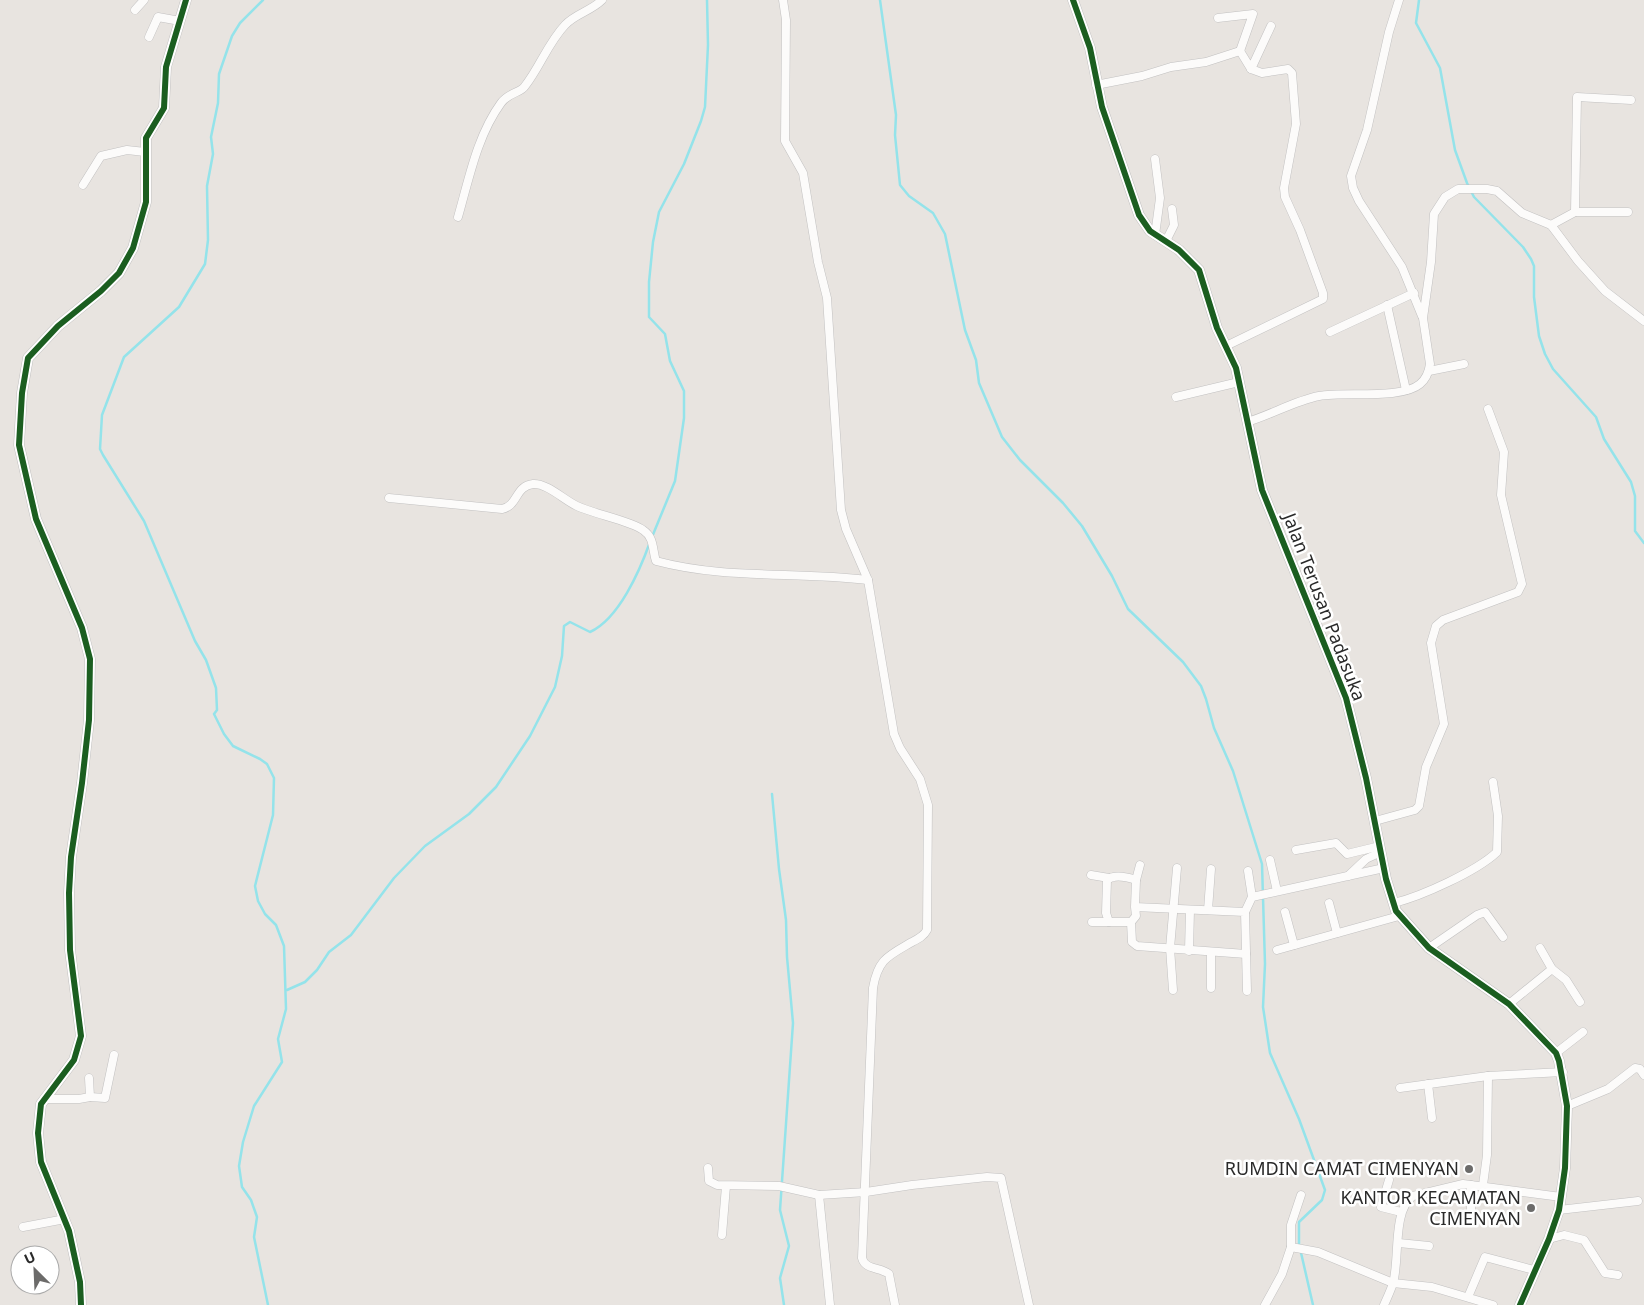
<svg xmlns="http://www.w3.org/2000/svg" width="1644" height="1305" font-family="'Noto Sans',sans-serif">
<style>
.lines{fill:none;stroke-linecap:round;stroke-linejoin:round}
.stream{stroke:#94e3ea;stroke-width:2.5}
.minor-casing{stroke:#c2c1c1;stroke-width:9}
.tertiary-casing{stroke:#c2c1c1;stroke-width:11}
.minor{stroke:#fcfbfa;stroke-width:8}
.tertiary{stroke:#fcfbfa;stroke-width:10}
.cycleway-casing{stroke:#fff;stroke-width:9}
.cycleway{stroke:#1b5e20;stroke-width:6}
.poi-dot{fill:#6c6b6a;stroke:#fff;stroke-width:2}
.labels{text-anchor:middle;stroke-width:5;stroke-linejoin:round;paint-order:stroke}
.street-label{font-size:18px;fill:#2a2a2a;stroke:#fff}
.poi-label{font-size:18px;fill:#2a2a2a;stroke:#fff;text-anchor:end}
</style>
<rect width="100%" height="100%" fill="#e8e4e0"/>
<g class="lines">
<g class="stream">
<path d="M263,0L240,23L232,36L219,74L218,103L211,137L213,154L207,186L208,240L205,264L179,307L124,357L102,415L100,449L103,455L144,521L195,641L206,660L216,688L217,710L214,714L224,734L233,746L260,759L267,764L274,778L273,815L255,886L258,901L265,914L276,925L284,946L286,1009L278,1039L282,1062L254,1106L243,1142L239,1166L242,1187L251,1200L257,1217L254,1237L268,1305"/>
<path d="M880,0L896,115L895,135L900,185L909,196L933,213L945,234L965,330L976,360L979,383L1002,437L1020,460L1063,503L1082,526L1112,576L1128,609L1183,662L1201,686L1206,699L1214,728L1233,771L1262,864L1265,964L1263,1007L1270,1053L1299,1119L1325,1190L1322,1200L1299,1222V1244L1313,1305"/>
<path d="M1419,0L1416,23L1440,68L1455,150L1467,183L1474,197L1523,247L1531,259L1534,266V297L1539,336L1545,354L1553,369L1596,417L1604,439L1631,482L1635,496V531L1644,543"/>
<path d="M652,537L675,481L684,418V391L670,361L665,334L649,317V282L653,242L659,212L684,164L701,121L705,107L708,45L707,0"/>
<path d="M772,794L779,869L786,920L787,957L793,1023L780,1210L789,1246L780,1278L784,1305"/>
<path d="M287,990L305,982L317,970L329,952L351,935L394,878L425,846L469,814L496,787L530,736L555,687L562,656L564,626L570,622L590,632C619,619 640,570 650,542"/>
</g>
<g class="minor-casing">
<g id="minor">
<path d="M783,0L786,20L785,141L803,173L818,262L827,298L841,510L846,529L868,580L894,734L900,748L920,779L928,805L927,930C924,936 918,939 912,942C888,956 878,959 873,988L862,1258C865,1270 880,1267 889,1274L895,1305"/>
<path d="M1399,0L1389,32L1367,130L1351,176L1353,188L1359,201L1402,267L1422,316"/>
<path d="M135,10L144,0"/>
<path d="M149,37L158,17L180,21"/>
<path d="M1240,51L1251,69L1271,26"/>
<path d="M1096,85L1142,76L1171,67L1206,62L1240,51L1253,14L1218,18"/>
<path d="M83,185L101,156L127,150L145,152"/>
<path d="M1575,212H1628"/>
<path d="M458,217C469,179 477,136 501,103C509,92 521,93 525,86C540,67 548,43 565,25C575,14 591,11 602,0"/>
<path d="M1551,225L1575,212L1577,97L1631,100"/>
<path d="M1155,235L1160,198L1155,159"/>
<path d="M1166,241L1174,225L1172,209"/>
<path d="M1387,305L1406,390"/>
<path d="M1330,332L1414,293"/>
<path d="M1226,346L1323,299V293L1300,230L1285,197L1284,188L1296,124L1292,73L1288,69L1262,73L1251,69"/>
<path d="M1429,371L1464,364"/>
<path d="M1176,397L1239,382"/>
<path d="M1247,422C1271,415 1294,401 1319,396C1344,391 1401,400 1420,384C1426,379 1429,371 1430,364L1423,318L1431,262L1434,214L1445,197L1458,189H1487L1497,191L1522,213L1551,225L1578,261L1605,291L1644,321"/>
<path d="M389,498L502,509C518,506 515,486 533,484C547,483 564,500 577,506C594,514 631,521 643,530C655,538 652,550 656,561C727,580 796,571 868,580"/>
<path d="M1375,821L1415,810L1419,806L1426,767L1444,724L1431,643L1436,626L1443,620L1518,592L1522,584L1501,495L1504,452L1488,409"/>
<path d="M1296,850L1336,843L1347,854L1380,846"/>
<path d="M1270,860L1277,891"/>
<path d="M1248,871L1252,897"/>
<path d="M1091,875L1109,878"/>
<path d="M1348,876L1366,859L1381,852"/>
<path d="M1136,880L1140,865"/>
<path d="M1329,903L1337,933"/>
<path d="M1394,903C1422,896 1477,871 1497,852L1498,816L1493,782"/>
<path d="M1135,907L1136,916L1131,922H1109L1106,913L1107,880C1114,874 1127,877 1136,880L1135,907L1245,912L1247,991"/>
<path d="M1208,910L1211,869"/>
<path d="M1245,912L1252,897L1384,868"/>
<path d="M1285,912L1294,945"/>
<path d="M1092,922H1109"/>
<path d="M1131,922L1132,942L1137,946L1246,954"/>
<path d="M1429,948L1477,915L1485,912L1503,937"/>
<path d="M1540,948L1552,969"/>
<path d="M1277,950L1399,916"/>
<path d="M1189,951L1190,910"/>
<path d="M1211,952V988"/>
<path d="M1173,990L1170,948L1177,868"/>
<path d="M1509,1004L1552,969L1566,980L1580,1002"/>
<path d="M1556,1053L1583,1032"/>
<path d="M1428,1084L1432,1118"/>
<path d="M1400,1088L1488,1076L1563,1072"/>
<path d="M90,1097L105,1098L114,1055"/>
<path d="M44,1099H79L90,1097L89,1078"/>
<path d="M1567,1106L1608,1089L1635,1068L1640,1069L1644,1075"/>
<path d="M708,1168L709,1181L717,1185L779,1186L819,1195L866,1192L912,1185L987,1177L1001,1178L1029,1305"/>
<path d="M1389,1180L1381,1207L1401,1212"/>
<path d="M1483,1185L1487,1155L1488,1076"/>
<path d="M819,1195L830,1305"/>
<path d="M1559,1210L1638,1201"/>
<path d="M1471,1217V1185"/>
<path d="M23,1227L65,1219"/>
<path d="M722,1235L726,1186"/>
<path d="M1549,1239L1564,1235L1584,1240L1605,1273L1618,1275"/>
<path d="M1399,1243L1429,1246"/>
<path d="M1291,1247V1225L1301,1195"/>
<path d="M1468,1297L1485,1257L1534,1270"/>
<path d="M1265,1305L1282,1274L1291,1247L1318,1252L1393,1283L1432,1287L1493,1305"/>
<path d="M1384,1305C1387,1298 1391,1290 1393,1283C1400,1260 1392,1210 1413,1196L1463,1184L1561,1197"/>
</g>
</g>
<g class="tertiary-casing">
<g id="tertiary">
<path d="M1073,0L1090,48L1102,107L1139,215L1150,231L1179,250L1199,270L1217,328L1236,368L1262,490L1346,698L1366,778L1386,879L1396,911L1429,948L1509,1004L1556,1053L1559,1061L1567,1106L1565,1168L1559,1210L1549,1239L1520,1305"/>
<path d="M81,1305L80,1282L69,1231L41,1162L38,1133L41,1104L74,1060L81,1036L70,950L69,893L71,857L82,783L89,720L90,659L82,628L36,519L19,445L22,393L28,358L58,326L101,291L119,273L133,248L146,202V138L164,108L166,67L186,0"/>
</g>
</g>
<use href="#minor" class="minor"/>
<use href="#tertiary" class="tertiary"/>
<g class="cycleway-casing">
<g id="cycleway">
<path d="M1073,0L1090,48L1102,107L1139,215L1150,231L1179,250L1199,270L1217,328L1236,368L1262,490L1346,698L1366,778L1386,879L1396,911L1429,948L1509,1004L1556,1053L1559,1061L1567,1106L1565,1168L1559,1210L1549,1239L1520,1305"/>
<path d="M81,1305L80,1282L69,1231L41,1162L38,1133L41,1104L74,1060L81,1036L70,950L69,893L71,857L82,783L89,720L90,659L82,628L36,519L19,445L22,393L28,358L58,326L101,291L119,273L133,248L146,202V138L164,108L166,67L186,0"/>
</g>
</g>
<use href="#cycleway" class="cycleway"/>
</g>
<g class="poi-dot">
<circle cx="1469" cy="1169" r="5"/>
<circle cx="1531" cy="1208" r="5"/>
</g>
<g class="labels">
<g class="street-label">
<text transform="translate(1324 607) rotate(69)" y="6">Jalan Terusan Padasuka</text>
</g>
<g class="poi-label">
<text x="1459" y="1175">RUMDIN CAMAT CIMENYAN</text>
<text x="1521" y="1204">KANTOR KECAMATAN<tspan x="1521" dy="21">CIMENYAN</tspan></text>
</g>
</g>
<g transform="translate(35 1270) rotate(336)"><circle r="24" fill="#ffffff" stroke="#aaaaaa"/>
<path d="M0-4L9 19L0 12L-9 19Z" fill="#6c6b6a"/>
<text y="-8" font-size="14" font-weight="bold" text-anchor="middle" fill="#2a2a2a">U</text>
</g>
</svg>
